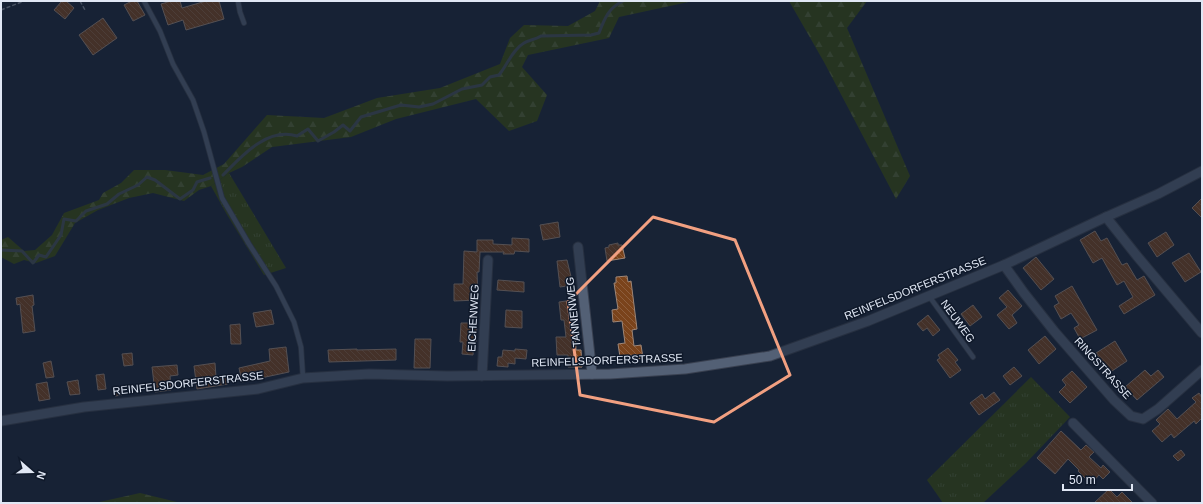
<svg xmlns="http://www.w3.org/2000/svg" width="1203" height="504" font-family="Arial,sans-serif">
<style>
.grass{fill:url(#grass-tufts)}
.forest{fill:url(#forest-firs)}
.lines{fill:none;stroke-linecap:round;stroke-linejoin:round}
.stream{stroke:#444e56;stroke-width:3}
.building{fill:url(#building-back-hatch);stroke:#9e8677}
.lane-casing{stroke:#394050;stroke-width:6}
.street-casing{stroke:#394050;stroke-width:11}
.path{stroke:#838c9b;stroke-width:1.5;stroke-dasharray:4 2;stroke-linecap:butt}
.lane{stroke:#536075;stroke-width:4.5}
.street{stroke:#536075;stroke-width:9}
.marked{fill:none;stroke:#f2a081;stroke-width:3;stroke-linejoin:round}
.labels{text-anchor:middle;stroke-width:3;stroke-linejoin:round;paint-order:stroke}
.street-label{font-size:11px;fill:#e0e7f4;stroke:#0f192a}
</style>
<defs>
<pattern id="grass-tufts" width="24" height="20" patternUnits="userSpaceOnUse"><rect width="24" height="20" fill="#384b0b"/><path d="M3 7l-1-3M5 7V3M7 7l1-3M15 17l-1-3M17 17v-4M19 17l1-3" fill="none" stroke="#54652f"/></pattern>
<pattern id="forest-firs" width="22" height="20" patternUnits="userSpaceOnUse"><rect width="22" height="20" fill="#384b0b"/><path d="M5 1l3.5 6h-7zM16 11l3.5 6h-7z" fill="#54652f"/></pattern>
<pattern id="building-back-hatch" width="6" height="6" patternUnits="userSpaceOnUse"><rect width="6" height="6" fill="#7a431b"/><path d="M-1 5l2 2M0 0l6 6M5-1l2 2" fill="none" stroke="#8d5e3d"/></pattern>
</defs>
<rect width="100%" height="100%" fill="#182335"/>
<g class="grass">
<path d="M229,173L286,268L264,275L226,213L211,186Z"/>
<path d="M1031,377L1070,417L1025,464L983,503H943L927,480Z"/>
</g>
<g class="forest">
<path d="M600,1H693L619,17L609,38L528,55L522,67L547,95L537,121L509,131L476,99L396,119L351,137L272,147L242,167L229,173L211,186L199,190L184,201L153,193L129,198L98,210L75,223L55,256L36,263L24,260L14,264L1,257V240L8,237L24,251L35,250L52,235L64,213L99,200L103,193L121,183L134,170H165L203,175L224,164L267,115L324,118L377,98L440,88L500,64L510,38L524,25L568,26L595,11Z"/>
<path d="M789,1H867L847,28L910,176L896,199L824,62Z"/>
<path d="M140,493L181,503H95Z"/>
</g>
<g class="lines">
<g class="stream">
<path d="M223,175C242,156 267,127 297,136L308,129L318,141L334,132L343,125L350,131L361,117L401,105L419,107L433,104L462,89L482,85L490,77L499,75C507,65 513,49 524,43C528,40 535,40 541,36L591,35L599,33C605,17 609,8 623,1"/>
<path d="M1,250L22,251L33,263L39,255L46,257L61,235L64,219L76,221L86,211L107,204L119,194L138,185L147,177L155,180L180,199L193,190L197,182L210,178"/>
</g>
</g>
<g class="building">
<path d="M62,1H66L74,8L65,19L54,10Z"/>
<path d="M132,1H137L145,15L133,21L124,5Z"/>
<path d="M171,1H180L182,8L206,1H219L224,19L186,30L183,20L168,25L161,4Z"/>
<path d="M103,18L117,38L93,55L79,35Z"/>
<path d="M1202,198V218L1192,208Z"/>
<path d="M558,222L560,237L543,240L540,225Z"/>
<path d="M1095,231L1101,241L1107,238L1122,265L1127,263L1137,280L1144,276L1155,295L1124,314L1119,306L1133,297L1124,281L1117,285L1102,258L1093,263L1080,240Z"/>
<path d="M1166,232L1174,245L1157,257L1148,243Z"/>
<path d="M512,238L529,239V252L515,251L514,254H503L504,252H480L479,272H477L478,300L454,301V284H463L464,251L477,252V240H493V244L512,245Z"/>
<path d="M618,243V245H622L625,258L607,261L605,248L609,247V245Z"/>
<path d="M1189,253L1201,272L1185,282L1172,263Z"/>
<path d="M1036,257L1054,279L1041,290L1023,268Z"/>
<path d="M567,260L573,285L560,287L557,261Z"/>
<path d="M627,276L628,282L631,281L637,329L632,330L634,346L641,345L643,358L635,359L634,355L620,357L618,344L625,343L622,321L613,322L612,310L618,309L614,283H616V277Z"/>
<path d="M498,280L524,282V292L497,290Z"/>
<path d="M1072,286L1097,330L1080,339L1074,328L1079,325L1071,313L1061,319L1054,306L1059,303L1055,296Z"/>
<path d="M1008,290L1022,306L1012,315L1017,323L1009,329L997,315L1007,307L999,298Z"/>
<path d="M33,295L34,305L32,306L35,331L23,333L20,304L17,305L16,298Z"/>
<path d="M573,300V307L575,306L577,327H575L576,350H581L582,367H568V355H557L556,337H566L564,320H561L559,302Z"/>
<path d="M973,305L982,317L970,326L961,314Z"/>
<path d="M271,310L274,324L256,327L253,313Z"/>
<path d="M506,310L522,311V328L505,327Z"/>
<path d="M928,315L940,330L933,336L927,328L923,331L917,324Z"/>
<path d="M461,323H477L476,342H474L473,355L462,354L463,342H460Z"/>
<path d="M240,324L241,344H231L230,325Z"/>
<path d="M1045,336L1056,349L1039,364L1028,350Z"/>
<path d="M415,339H431L430,368H414Z"/>
<path d="M1115,341L1127,361L1109,373L1096,353Z"/>
<path d="M286,347L289,372L242,382L239,368L270,361L269,349Z"/>
<path d="M948,348L958,360L955,362L961,370L950,378L937,360L940,358L938,355Z"/>
<path d="M357,349V350L396,349V360L329,362L328,350Z"/>
<path d="M515,349L527,350L526,359L515,358V364L508,363V367L497,366L498,357H502L503,350L515,351Z"/>
<path d="M132,353L133,365L124,366L122,354Z"/>
<path d="M51,361L54,377L46,378L43,363Z"/>
<path d="M215,363L216,377L226,375L228,384L197,389L194,366Z"/>
<path d="M177,365L178,375L170,376L171,390L155,392L152,367Z"/>
<path d="M1014,367L1022,376L1010,385L1003,376Z"/>
<path d="M1145,370L1151,376L1158,370L1164,377L1137,400L1125,387Z"/>
<path d="M1072,371L1087,387L1070,403L1059,392L1066,385L1062,380Z"/>
<path d="M104,374L106,389L98,390L96,375Z"/>
<path d="M78,380L80,394L70,395L67,382Z"/>
<path d="M47,382L50,399L39,401L36,384Z"/>
<path d="M115,387H122V395L115,396Z"/>
<path d="M994,392L1000,400L979,415L970,403L982,394L985,399Z"/>
<path d="M1199,393L1202,397V418L1196,424L1194,421L1174,438L1171,434L1162,442L1152,431L1160,424L1156,420L1168,409L1177,419L1196,402L1192,398Z"/>
<path d="M1061,431L1081,450L1086,445L1094,452L1089,457L1101,468L1103,465L1110,472L1103,479L1099,475L1091,484L1078,471L1079,470L1068,459L1055,474L1037,458Z"/>
<path d="M1181,450L1185,455L1178,461L1173,456Z"/>
<path d="M1109,489L1117,497L1122,492L1133,503H1094Z"/>
</g>
<g class="lines">
<g class="lane-casing">
<g id="lane">
<path d="M144,1L160,31L173,64L193,100L204,132L222,198L249,244L276,286L294,322L301,347L303,378"/>
<path d="M238,1L240,12L244,23"/>
<path d="M929,296L973,357"/>
</g>
</g>
<g class="street-casing">
<g id="street">
<path d="M1106,217L1137,256L1202,333"/>
<path d="M578,247L592,374"/>
<path d="M1004,265L1024,293L1054,331L1114,400L1131,416L1143,419L1158,409L1202,370"/>
<path d="M482,376L488,260"/>
<path d="M1,421L84,407L258,389L303,378L369,374L447,376L610,374L685,369L770,356L868,321L1004,265L1106,217L1158,194L1202,171"/>
<path d="M1073,423L1152,503"/>
</g>
</g>
<g class="path">
<path d="M80,1L85,10"/>
<path d="M1,10L24,1"/>
</g>
<use href="#lane" class="lane"/>
<use href="#street" class="street"/>
</g>
<path d="M0 0H1203V504H0ZM653,217L735,240L790,375L714,422L580,395L568,302Z" fill="#182335" fill-opacity=".55" fill-rule="evenodd"/>
<path class="marked" d="M653,217L735,240L790,375L714,422L580,395L568,302Z"/>
<g class="labels">
<g class="street-label">
<text transform="translate(915 288) rotate(-22)" y="4">REINFELSDORFERSTRASSE</text>
<text transform="translate(573 312) rotate(-96)" y="4">TANNENWEG</text>
<text transform="translate(473 318) rotate(-87)" y="4">EICHENWEG</text>
<text transform="translate(958 321) rotate(54)" y="4">NEUWEG</text>
<text transform="translate(607 360) rotate(-2)" y="4">REINFELSDORFERSTRASSE</text>
<text transform="translate(1103 368) rotate(48)" y="4">RINGSTRASSE</text>
<text transform="translate(188 383) rotate(-6)" y="4">REINFELSDORFERSTRASSE</text>
</g>
</g>
<rect width="1203" height="504" fill="none" stroke="#e0e7f4" stroke-width="4"/>
<g transform="translate(32 472) rotate(110)" stroke="#0f192a" stroke-width="3" paint-order="stroke">
<path d="M0-3L7 15L0 10L-7 15Z" fill="#e0e7f4"/>
<text y="-6" font-size="11" font-weight="bold" text-anchor="middle" fill="#e0e7f4">N</text>
</g>
<path d="M1063 484v6h69v-6" fill="none" stroke="#e0e7f4" stroke-width="2"/>
<text x="1069" y="484" font-size="12" fill="#e0e7f4" stroke="#0f192a" stroke-width="3" paint-order="stroke">50 m</text>
</svg>
